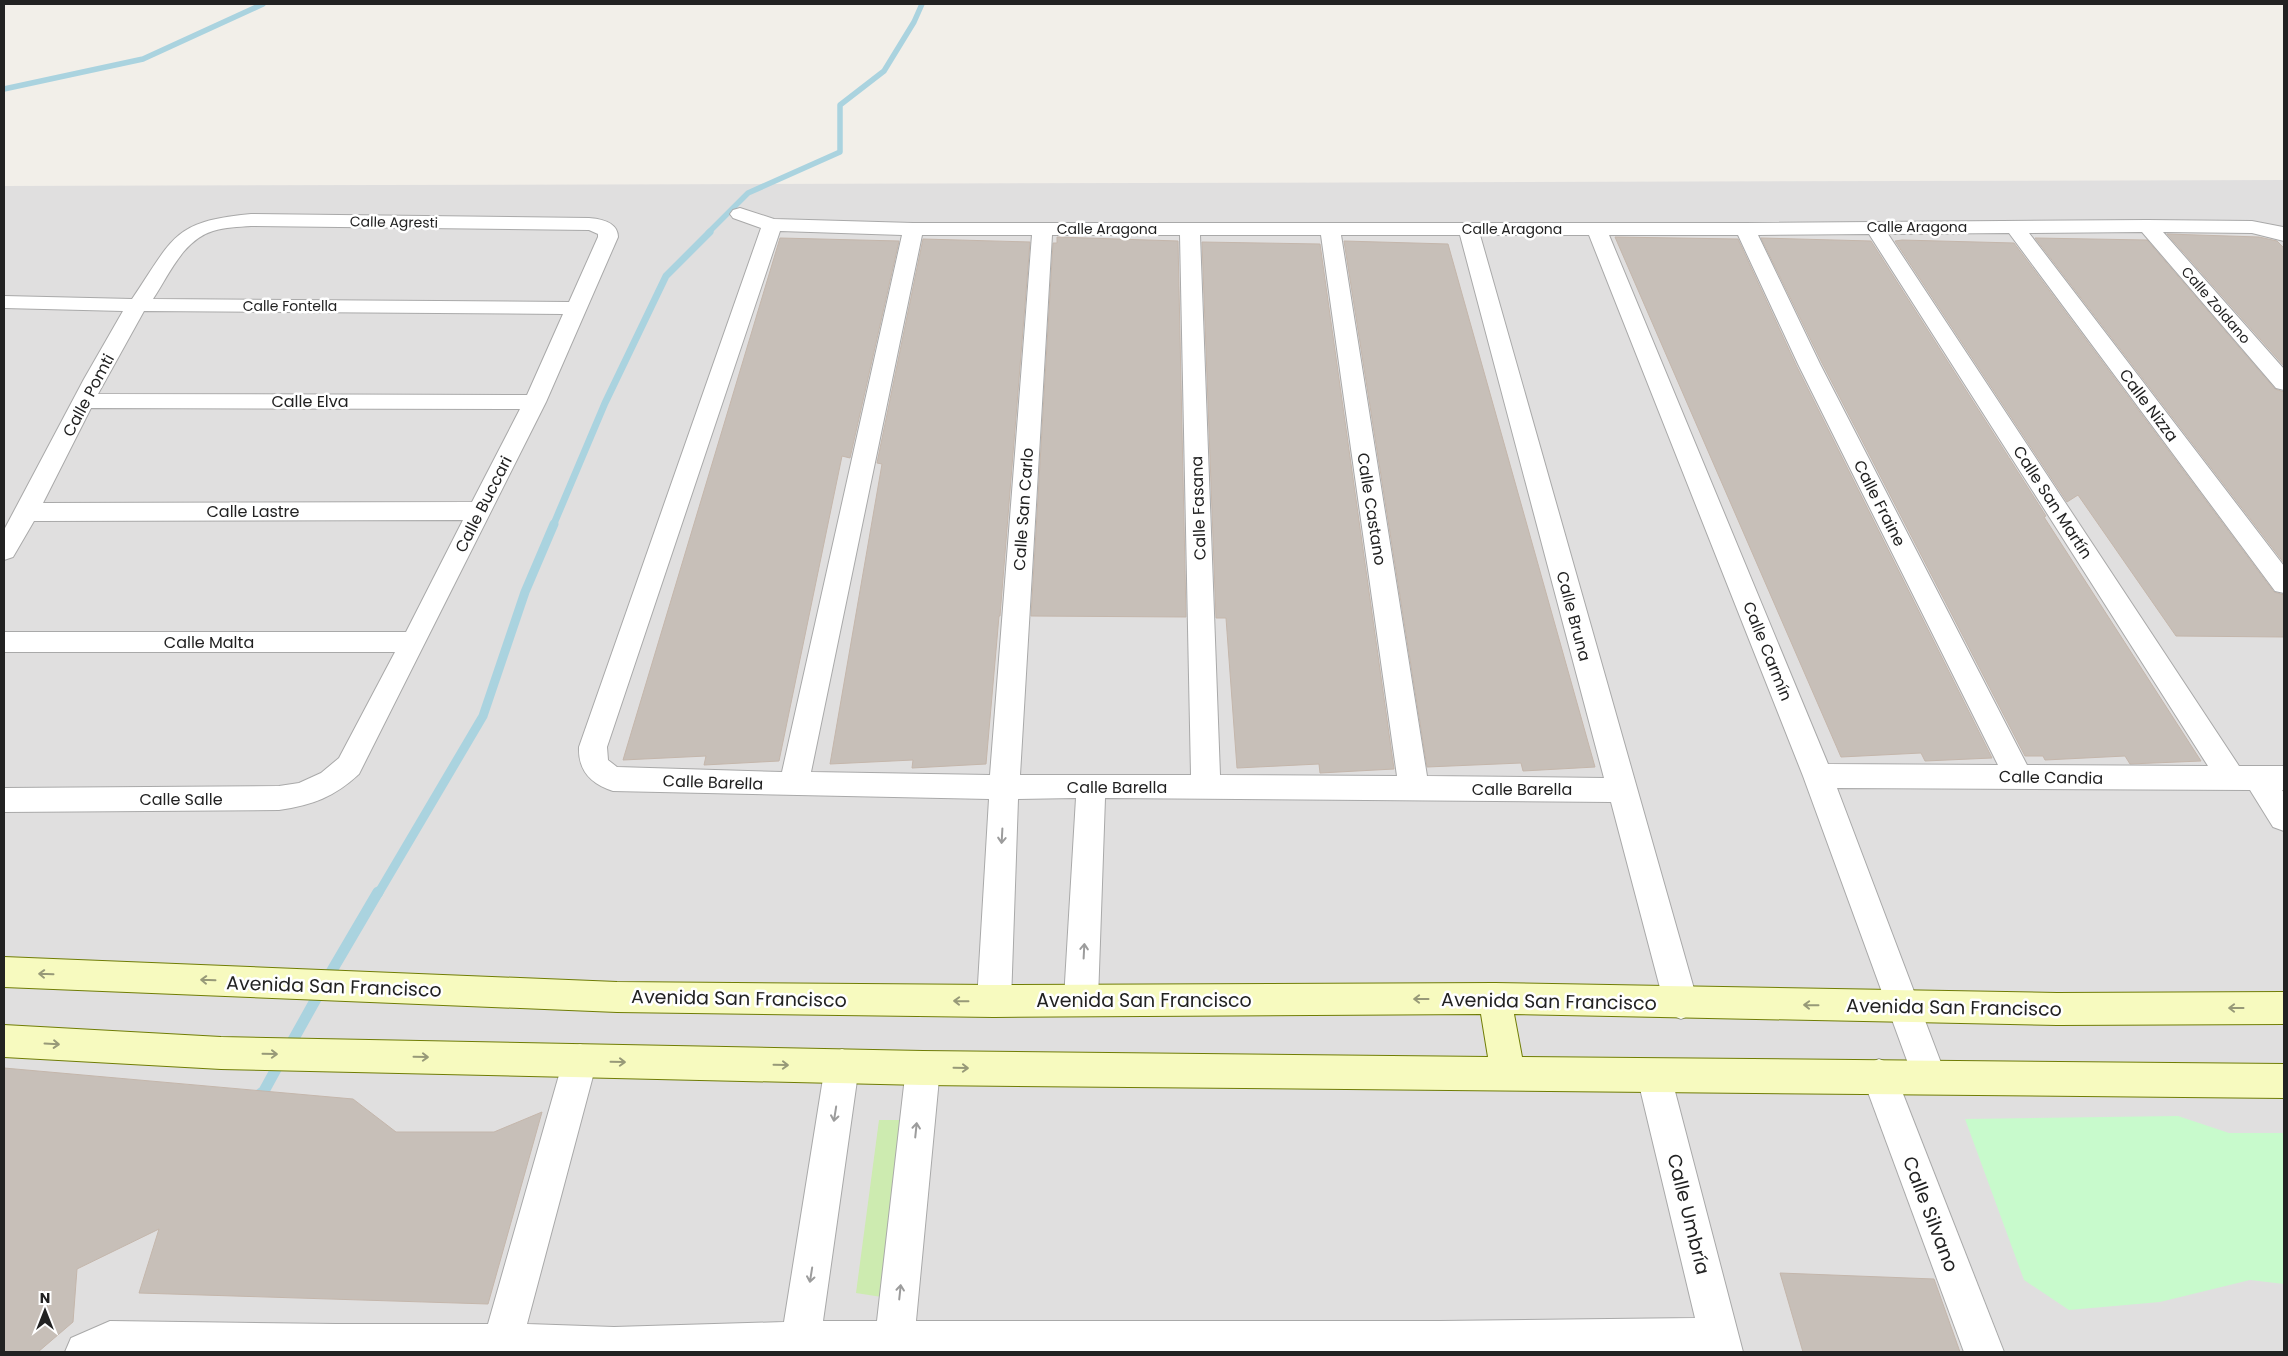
<svg xmlns="http://www.w3.org/2000/svg" width="2288" height="1356" font-family="Poppins,sans-serif">
<style>
.residential{fill:#e0dfdf}
.grass{fill:#cdebb0}
.park{fill:#c8facc}
.lines{fill:none;stroke-linecap:round;stroke-linejoin:round}
.stream-far3{stroke:#aad3df;stroke-width:5.5}
.stream-far2{stroke:#aad3df;stroke-width:7}
.stream-far1{stroke:#aad3df;stroke-width:9}
.stream{stroke:#aad3df;stroke-width:11}
.building{fill:#c7bfb8;stroke:#c4b6ab}
.street-casing{stroke:#a9a9a9;stroke-width:2}
.secondary-casing{stroke:#707d05;stroke-width:2}
.street{fill:#fff;fill-rule:evenodd}
.secondary{fill:#f7fabf;fill-rule:evenodd}
.oneway{stroke:#9c9c9c}
.oneway2{stroke:#979978}
.labels{text-anchor:middle;stroke-width:5;stroke-linejoin:round;paint-order:stroke}
.far-street-label{font-size:14px;fill:#222;stroke:#fff}
.street-label{font-size:16px;fill:#222;stroke:#fff}
.near-street-label{font-size:19px;fill:#222;stroke:#fff}
</style>
<rect width="100%" height="100%" fill="#f2efe9"/>
<path class="residential" d="M2284,180V1352H4V186Z"/>
<path class="grass" d="M879,1120H903L888,1298L856,1293Z"/>
<path class="park" d="M2178,1116L2229,1133H2284V1284L2250,1280L2160,1302L2069,1310L2024,1280L1965,1119Z"/>
<g class="lines">
<g class="stream-far3">
<path d="M4,89L143,59L263,4"/>
<path d="M708,233L748,193L840,152V105L884,71L914,22L922,4"/>
</g>
<path class="stream-far2" d="M553,526L605,403L666,276L710,232"/>
<path class="stream-far1" d="M378,894L483,716L525,592L554,524"/>
<g class="stream">
<path d="M327,979L378,892"/>
<path d="M288,1049L321,990"/>
<path d="M255,1098L264,1091L281,1060"/>
</g>
</g>
<g class="building">
<path d="M2167,234L2259,237L2277,241L2284,248V366Z"/>
<path d="M1057,237L1178,241L1186,617L1031,616L1053,243H1057Z"/>
<path d="M1615,237L1738,239L1796,365L1992,758L1925,761L1921,753L1841,757Z"/>
<path d="M780,238L899,241L850,458L842,456L779,761L704,765L706,756L623,760Z"/>
<path d="M1761,238L1871,241L2046,516L2044,517L2201,761L2130,764L2125,756L2045,760L2043,756H2025L1822,363Z"/>
<path d="M2035,238L2147,240L2275,389L2284,392V563Z"/>
<path d="M923,239L1030,242L1000,616H999L986,764L912,768L913,760L830,764L882,464L877,463Z"/>
<path d="M1902,240L2014,243L2274,592L2284,595V637L2176,636L2078,495L2067,502L1895,241Z"/>
<path d="M1344,241L1448,244L1595,767L1523,771L1521,763L1427,767Z"/>
<path d="M1202,242L1320,244L1394,769L1320,773L1319,764L1237,768L1226,618H1216Z"/>
<path d="M4,1068L353,1099L396,1132H494L542,1112L488,1304L139,1293L159,1229L77,1269L73,1322L38,1352H4Z"/>
<path d="M1780,1273L1934,1279L1960,1352H1803Z"/>
</g>
<g class="lines">
<g class="street-casing">
<g id="street">
<path d="M740,208L774,219L913,223H1745L2147,220L2252,221L2283,227L2284,241L2252,233L2163,232L2284,369V390L2276,388L2142,232L2029,233L2284,566V593L2275,591L2009,233L1888,234L2239,766H2284V790H2282L2284,793V831L2273,827L2250,790L1837,788L1946,1076L1941,1088L1929,1093L1917,1088L1803,776L1589,235H1480L1698,1003L1693,1014L1681,1019L1669,1014L1664,1003L1611,802L1105,798L1098,999L1093,1010L1081,1014L1069,1010L1064,999L1076,798L1018,799L1011,1001L1006,1012L994,1017L982,1012L977,1001L989,799L613,791C591,784 578,771 579,747L761,228L733,218L730,214L733,210ZM780,231L902,235L782,772L617,767L608,760L607,747ZM1869,234L2208,766L2027,765L1820,364L1758,235ZM922,235H1032L990,775L811,772ZM1052,235H1180L1191,775H1020ZM1200,235H1321L1397,776L1220,775ZM1341,235H1460L1604,778L1427,776ZM1609,235H1738L1798,364L1998,765L1828,764Z"/>
<path d="M251,214L589,218C601,219 618,222 618,237L546,402L359,774C334,797 313,805 279,810L4,812V788L279,786L299,783L321,773L339,758L395,652H4V632H406L463,520L34,521L13,557L4,560V530L84,379L123,311L4,308V296L132,299C173,239 172,221 251,214ZM251,226L589,230L598,234V237L569,302L153,299C169,275 183,240 213,231C225,227 238,227 251,226ZM144,311L563,314L527,395L98,394ZM91,408L520,409L472,502L43,503Z"/>
<path d="M580,1044L592,1049L597,1061L527,1324L614,1327L784,1322L825,1066L830,1054L842,1049L854,1054L859,1066L823,1321H877L906,1068L911,1056L923,1051L935,1056L940,1068L916,1321H1440L1695,1318L1637,1076L1642,1064L1654,1059L1666,1064L1671,1076L1743,1352H65L71,1338L110,1321L336,1324H488L563,1061L568,1049Z"/>
<path d="M1879,1059L1891,1064L1896,1076L2004,1352H1964L1862,1076L1867,1064Z"/>
</g>
</g>
<g class="secondary-casing">
<path id="secondary" d="M4,957L617,982L994,985L1495,983L2057,993L2284,992V1024L2057,1025L1514,1014L1522,1057L2284,1064V1098L923,1085L221,1069L4,1057V1025L221,1037L923,1051L1488,1057L1481,1014L994,1017L617,1012L4,987Z"/>
</g>
<use href="#street" class="street"/>
<use href="#secondary" class="secondary"/>
</g>
<defs><path id="oneway-shaft" d="M-6 0H5M1.5-3L5.5 0L1.5 3" fill="none" stroke-width="1.6" stroke-linecap="round" stroke-linejoin="round" transform="scale(1.25)"/></defs>
<g class="oneway">
<use href="#oneway-shaft" transform="translate(1002 836) rotate(93)"/>
<use href="#oneway-shaft" transform="translate(1084 951) rotate(-87)"/>
<use href="#oneway-shaft" transform="translate(835 1114) rotate(99)"/>
<use href="#oneway-shaft" transform="translate(916 1130) rotate(-84)"/>
<use href="#oneway-shaft" transform="translate(811 1275) rotate(99)"/>
<use href="#oneway-shaft" transform="translate(900 1292) rotate(-84)"/>
</g>
<g class="oneway2">
<use href="#oneway-shaft" transform="translate(46 974) rotate(-178)"/>
<use href="#oneway-shaft" transform="translate(208 980) rotate(-178)"/>
<use href="#oneway-shaft" transform="translate(1421 999) rotate(180)"/>
<use href="#oneway-shaft" transform="translate(961 1001) rotate(-179)"/>
<use href="#oneway-shaft" transform="translate(1811 1005) rotate(-179)"/>
<use href="#oneway-shaft" transform="translate(2236 1008) rotate(180)"/>
<use href="#oneway-shaft" transform="translate(52 1044) rotate(3)"/>
<use href="#oneway-shaft" transform="translate(270 1054) rotate(1)"/>
<use href="#oneway-shaft" transform="translate(421 1057) rotate(1)"/>
<use href="#oneway-shaft" transform="translate(618 1062) rotate(1)"/>
<use href="#oneway-shaft" transform="translate(781 1065) rotate(1)"/>
<use href="#oneway-shaft" transform="translate(961 1068) rotate(1)"/>
</g>
<g class="labels">
<g class="far-street-label">
<text transform="translate(394 222) rotate(1)" y="5">Calle Agresti</text>
<text x="1917" y="232">Calle Aragona</text>
<text x="1107" y="234">Calle Aragona</text>
<text x="1512" y="234">Calle Aragona</text>
<text transform="translate(2216 305) rotate(49)" y="5">Calle Zoldano</text>
<text x="290" y="311">Calle Fontella</text>
</g>
<g class="street-label">
<text transform="translate(88 395) rotate(-62)" y="6">Calle Pomti</text>
<text x="310" y="407">Calle Elva</text>
<text transform="translate(2149 405) rotate(53)" y="6">Calle Nizza</text>
<text transform="translate(2053 502) rotate(57)" y="6">Calle San Martín</text>
<text transform="translate(1880 503) rotate(63)" y="6">Calle Fraine</text>
<text transform="translate(483 504) rotate(-63)" y="6">Calle Buccari</text>
<text transform="translate(1198 508) rotate(-92)" y="6">Calle Fasana</text>
<text transform="translate(1023 509) rotate(-86)" y="6">Calle San Carlo</text>
<text transform="translate(1372 509) rotate(81)" y="6">Calle Castano</text>
<text x="253" y="517">Calle Lastre</text>
<text transform="translate(1574 616) rotate(75)" y="6">Calle Bruna</text>
<text x="209" y="648">Calle Malta</text>
<text transform="translate(1768 651) rotate(68)" y="6">Calle Carmín</text>
<text transform="translate(2051 777) rotate(1)" y="6">Calle Candia</text>
<text transform="translate(713 782) rotate(2)" y="6">Calle Barella</text>
<text x="1117" y="793">Calle Barella</text>
<text x="1522" y="795">Calle Barella</text>
<text x="181" y="805">Calle Salle</text>
</g>
<g class="near-street-label">
<text transform="translate(334 986) rotate(2)" y="7">Avenida San Francisco</text>
<text transform="translate(739 998) rotate(1)" y="7">Avenida San Francisco</text>
<text x="1144" y="1007">Avenida San Francisco</text>
<text transform="translate(1549 1001) rotate(1)" y="7">Avenida San Francisco</text>
<text transform="translate(1954 1007) rotate(1)" y="7">Avenida San Francisco</text>
<text transform="translate(1689 1214) rotate(76)" y="7">Calle Umbría</text>
<text transform="translate(1931 1214) rotate(69)" y="7">Calle Silvano</text>
</g>
</g>
<rect width="2288" height="1356" fill="none" stroke="#222222" stroke-width="10"/>
<g transform="translate(45 1311)" stroke="#ffffff" stroke-width="4" paint-order="stroke">
<path d="M0-4L9 19L0 12L-9 19Z" fill="#222222"/>
<text y="-8" font-size="14" font-weight="bold" text-anchor="middle" fill="#222222">N</text>
</g>
</svg>
